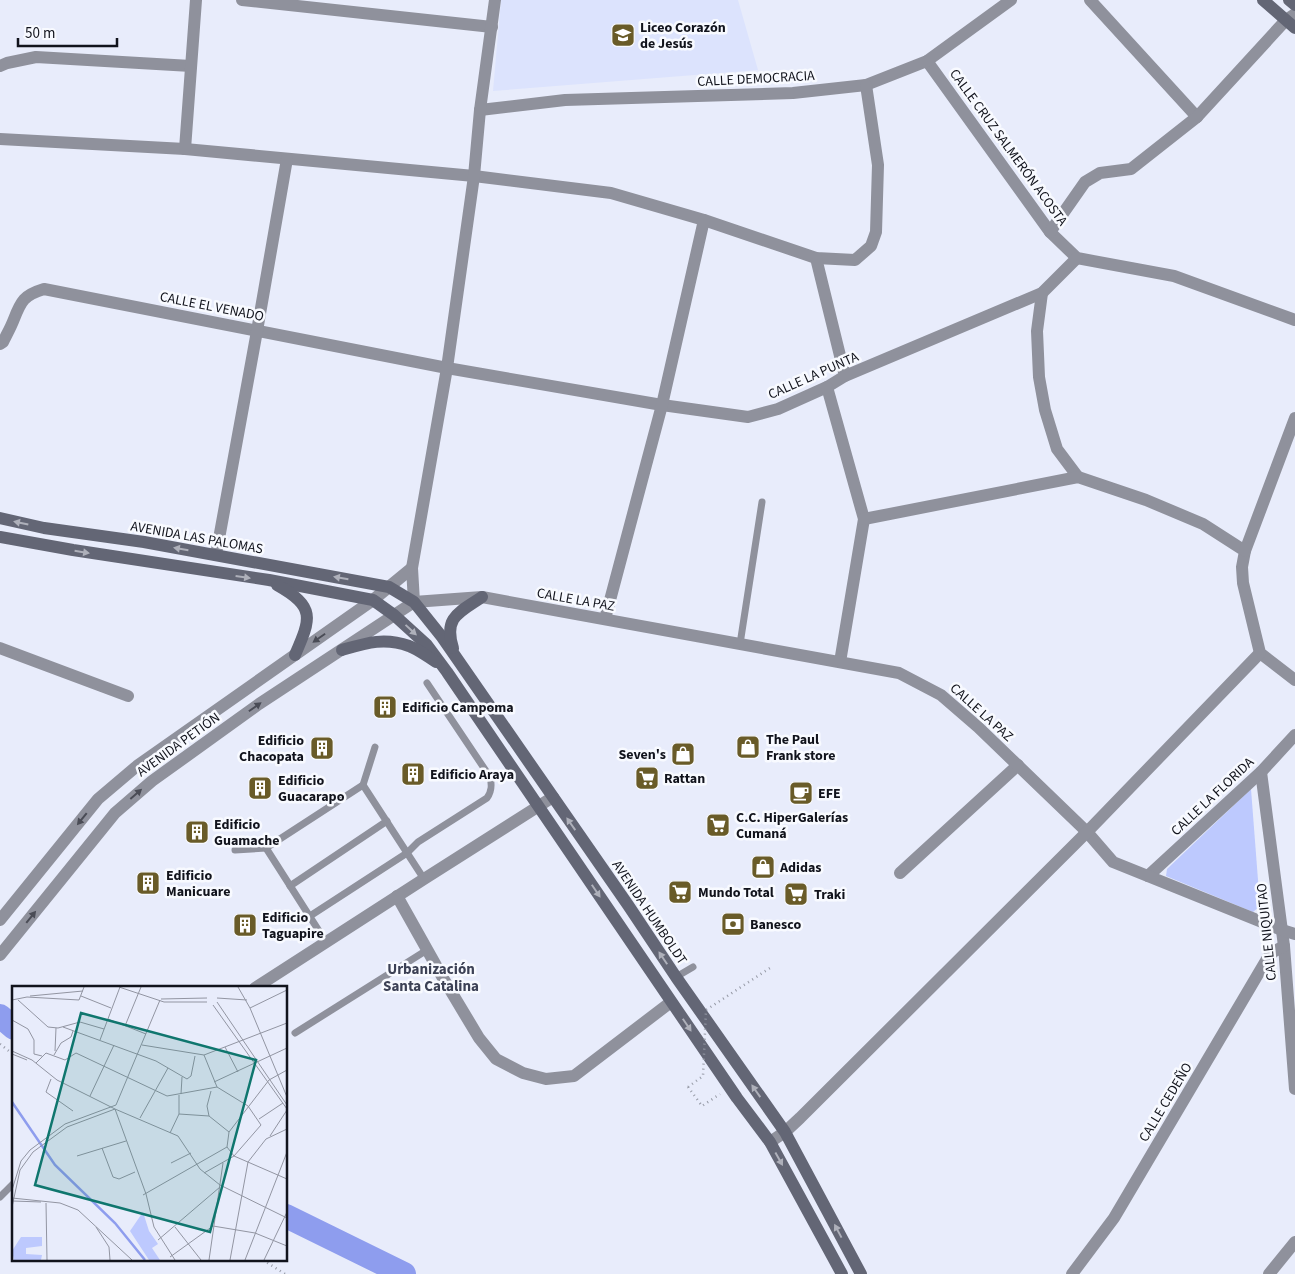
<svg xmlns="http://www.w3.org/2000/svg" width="1295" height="1274" font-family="'Source Sans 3',sans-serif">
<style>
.built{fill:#dce3fd}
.green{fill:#bdc9fe}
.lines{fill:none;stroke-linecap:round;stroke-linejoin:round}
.river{stroke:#8e9dee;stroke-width:24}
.path{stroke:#969aa6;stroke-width:2.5;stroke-dasharray:1 4;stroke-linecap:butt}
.lane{stroke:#8f919c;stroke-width:7}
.street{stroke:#8f919c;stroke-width:12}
.secondary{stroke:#636675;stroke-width:12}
.path-bridge{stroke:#969aa6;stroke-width:2.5;stroke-dasharray:1 4;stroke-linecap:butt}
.oneway{fill:#aeb0ba}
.oneway2{fill:#4a4c56}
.labels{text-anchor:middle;stroke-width:5;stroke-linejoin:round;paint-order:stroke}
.poi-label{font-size:14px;font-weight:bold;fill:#11131c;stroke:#f8faff;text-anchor:start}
.street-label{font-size:14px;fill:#11131c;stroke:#f8faff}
.neighbourhood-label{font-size:15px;font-weight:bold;fill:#3c4155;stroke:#f8faff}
.inset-river{fill:none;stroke:#8e9dee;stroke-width:2.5}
.inset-road{fill:none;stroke:#9295a2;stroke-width:1}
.view{fill:#0f766e;fill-opacity:0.15;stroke:#0f766e;stroke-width:2.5}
.inset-edge{fill:none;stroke:#11131c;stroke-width:2.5}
</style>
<rect width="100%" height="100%" fill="#e8ecfb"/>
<path class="built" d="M501,0H738L758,70L493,91Z"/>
<path class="green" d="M1251,789L1260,906L1253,912L1166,876L1167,869Z"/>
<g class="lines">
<g class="river">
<path d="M0,1016L14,1028"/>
<path d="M286,1216L404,1274"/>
</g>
<g class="path">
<path d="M0,1044L14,1055"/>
<path d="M688,1087L702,1106L720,1094"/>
<path d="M263,1260L285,1274"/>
</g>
<g class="lane">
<path d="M740,644L762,502"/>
<path d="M363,785L424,879"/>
<path d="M266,848L326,942"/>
<path d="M235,850L266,848L363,785L375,747"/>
<path d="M290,886L387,821"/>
<path d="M310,916L407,853L418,842L487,798C492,791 492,785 490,777L427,683"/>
<path d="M676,977L693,967"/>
<path d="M295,1033L427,950"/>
<path d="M0,1197L14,1183"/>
</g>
<g class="street">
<path d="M242,0L492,27"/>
<path d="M1090,0L1197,117"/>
<path d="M927,61L1050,232L1077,258L1174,276L1295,320"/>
<path d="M0,66L7,63L36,57L191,66"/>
<path d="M480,110L565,100L793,93L866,85L927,61L1011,0"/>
<path d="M0,139L185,149L474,176L611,193L704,220L816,258L855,260L871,246L876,232L878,165L866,85"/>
<path d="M185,149L196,0"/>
<path d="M1050,232L1085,182L1100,173L1131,169L1197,117L1286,20L1295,14"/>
<path d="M816,258L845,376"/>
<path d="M1042,293L1037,331L1039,377L1045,410L1057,449L1078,477"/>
<path d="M0,344L3,342C7,334 11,327 14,319C21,301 24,295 44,289L447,368L662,405L748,417L778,409L827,387L845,376L1042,293L1077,258"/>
<path d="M827,387L864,519L840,662"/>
<path d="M864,519L1078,477L1146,500L1203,524L1245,551L1242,567L1243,583L1260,653L1295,680"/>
<path d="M1245,551L1295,418"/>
<path d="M216,555L257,331L287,159"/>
<path d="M414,602L412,568L447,368L474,176L480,110L495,0"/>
<path d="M605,619L662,405L704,220"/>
<path d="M0,648L128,696"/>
<path d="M1261,772L1284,946L1295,1089"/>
<path d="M900,873L1018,765"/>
<path d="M1148,876L1261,772L1295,735"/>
<path d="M397,896L443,978L479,1038L496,1059L523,1073L546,1079L574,1076L671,1002"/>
<path d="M0,920L98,799L137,766L373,600L412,568"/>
<path d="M0,955L115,813L152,781L259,704L414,602L482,597L899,673L941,695L978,727L1087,832L1113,862L1282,930L1295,934"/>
<path d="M255,988L424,879L553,797"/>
<path d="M770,1142L785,1132L800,1118L1087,832L1260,653"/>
<path d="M1072,1274L1114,1218L1267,959L1273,952L1284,946"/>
<path d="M1269,1274L1295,1242"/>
</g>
<g class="secondary">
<path d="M1263,0L1295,28"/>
<path d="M1289,0L1295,5"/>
<path d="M0,518L44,528L144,542L389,587L414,602L442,637L628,905L676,977L785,1132L861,1274"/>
<path d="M0,537L73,550L269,580L373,600L394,615L427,645L447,672L737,1098L770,1142L842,1274"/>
<path d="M277,585C316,607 311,618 295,655"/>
<path d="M453,648C443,617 460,612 482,597"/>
<path d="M342,650C366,643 384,637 409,646C418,649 428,657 436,662"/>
</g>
<path class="path-bridge" d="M688,1087L703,1076L706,1010L770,968L768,965"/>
</g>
<defs><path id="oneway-solid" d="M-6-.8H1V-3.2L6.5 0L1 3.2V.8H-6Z" transform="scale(1.25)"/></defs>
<g class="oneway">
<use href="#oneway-solid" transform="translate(21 523) rotate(-168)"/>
<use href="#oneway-solid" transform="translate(181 549) rotate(-170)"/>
<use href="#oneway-solid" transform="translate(82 552) rotate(9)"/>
<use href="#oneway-solid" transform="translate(243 577) rotate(8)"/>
<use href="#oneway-solid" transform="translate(341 578) rotate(-170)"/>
<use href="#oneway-solid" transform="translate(411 630) rotate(43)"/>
<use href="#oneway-solid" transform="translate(571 824) rotate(-125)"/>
<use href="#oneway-solid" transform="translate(596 891) rotate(56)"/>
<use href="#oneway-solid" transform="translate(663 958) rotate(-124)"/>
<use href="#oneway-solid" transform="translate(687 1025) rotate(56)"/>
<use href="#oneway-solid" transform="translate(756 1091) rotate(-125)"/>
<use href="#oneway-solid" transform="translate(779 1159) rotate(61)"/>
<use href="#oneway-solid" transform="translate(838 1231) rotate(-118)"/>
</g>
<g class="oneway2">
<use href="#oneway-solid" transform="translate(319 638) rotate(145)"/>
<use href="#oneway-solid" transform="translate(255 707) rotate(-35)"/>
<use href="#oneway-solid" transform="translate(136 794) rotate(-41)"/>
<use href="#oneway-solid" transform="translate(82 819) rotate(129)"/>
<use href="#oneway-solid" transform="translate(31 917) rotate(-51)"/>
</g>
<defs>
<g id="school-square" transform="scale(1.25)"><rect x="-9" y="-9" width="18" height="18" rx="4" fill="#695b28" stroke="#f8faff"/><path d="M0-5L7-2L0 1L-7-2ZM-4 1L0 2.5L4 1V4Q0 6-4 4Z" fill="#fff"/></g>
<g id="building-square" transform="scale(1.25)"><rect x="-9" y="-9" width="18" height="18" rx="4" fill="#695b28" stroke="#f8faff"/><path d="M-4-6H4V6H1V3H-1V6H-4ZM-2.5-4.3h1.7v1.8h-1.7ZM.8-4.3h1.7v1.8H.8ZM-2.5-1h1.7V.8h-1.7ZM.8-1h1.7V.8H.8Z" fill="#fff"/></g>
<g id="shop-square" transform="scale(1.25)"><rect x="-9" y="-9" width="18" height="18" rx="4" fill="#695b28" stroke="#f8faff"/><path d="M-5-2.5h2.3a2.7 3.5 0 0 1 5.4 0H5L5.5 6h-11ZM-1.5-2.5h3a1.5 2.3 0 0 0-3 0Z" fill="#fff"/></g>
<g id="supermarket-square" transform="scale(1.25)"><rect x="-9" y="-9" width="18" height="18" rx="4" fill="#695b28" stroke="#f8faff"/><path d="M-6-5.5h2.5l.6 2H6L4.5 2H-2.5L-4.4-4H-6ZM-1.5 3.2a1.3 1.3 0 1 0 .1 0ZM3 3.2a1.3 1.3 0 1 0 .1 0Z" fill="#fff"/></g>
<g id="cafe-square" transform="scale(1.25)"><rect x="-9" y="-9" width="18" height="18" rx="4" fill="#695b28" stroke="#f8faff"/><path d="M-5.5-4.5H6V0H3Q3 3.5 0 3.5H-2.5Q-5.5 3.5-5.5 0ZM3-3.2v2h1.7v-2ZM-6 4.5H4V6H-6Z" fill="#fff"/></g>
<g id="bank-square" transform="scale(1.25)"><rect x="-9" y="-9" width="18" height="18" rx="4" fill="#695b28" stroke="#f8faff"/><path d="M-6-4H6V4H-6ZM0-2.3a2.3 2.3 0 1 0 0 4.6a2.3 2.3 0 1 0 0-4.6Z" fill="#fff"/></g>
</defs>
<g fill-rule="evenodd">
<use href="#school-square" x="623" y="35"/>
<use href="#building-square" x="385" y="707"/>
<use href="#shop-square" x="748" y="747"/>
<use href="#building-square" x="322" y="748"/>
<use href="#shop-square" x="683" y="754"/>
<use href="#building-square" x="413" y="774"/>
<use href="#supermarket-square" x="647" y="778"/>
<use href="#building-square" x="260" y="788"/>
<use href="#cafe-square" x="801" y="793"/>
<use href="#supermarket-square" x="718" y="825"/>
<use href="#building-square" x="197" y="832"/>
<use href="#shop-square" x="763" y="867"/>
<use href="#building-square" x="148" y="883"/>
<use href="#supermarket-square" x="680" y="892"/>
<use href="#supermarket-square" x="796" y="894"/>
<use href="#bank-square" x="733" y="924"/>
<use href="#building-square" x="245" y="925"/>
</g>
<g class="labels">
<g class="poi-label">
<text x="640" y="32">Liceo Corazón<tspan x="640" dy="16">de Jesús</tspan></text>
<text x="402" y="712">Edificio Campoma</text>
<text x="766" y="744">The Paul<tspan x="766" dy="16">Frank store</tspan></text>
<text x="304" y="745" text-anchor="end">Edificio<tspan x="304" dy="16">Chacopata</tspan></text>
<text x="666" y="759" text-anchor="end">Seven's</text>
<text x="430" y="779">Edificio Araya</text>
<text x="664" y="783">Rattan</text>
<text x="278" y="785">Edificio<tspan x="278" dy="16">Guacarapo</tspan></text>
<text x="818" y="798">EFE</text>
<text x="736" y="822">C.C. HiperGalerías<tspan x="736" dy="16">Cumaná</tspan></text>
<text x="214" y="829">Edificio<tspan x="214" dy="16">Guamache</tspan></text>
<text x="780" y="872">Adidas</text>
<text x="166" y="880">Edificio<tspan x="166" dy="16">Manicuare</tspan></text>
<text x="698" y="897">Mundo Total</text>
<text x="814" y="899">Traki</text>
<text x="262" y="922">Edificio<tspan x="262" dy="16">Taguapire</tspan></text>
<text x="750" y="929">Banesco</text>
</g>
<g class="street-label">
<text transform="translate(756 78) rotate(-3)" y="5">CALLE DEMOCRACIA</text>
<text transform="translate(1009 147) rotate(54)" y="5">CALLE CRUZ SALMERÓN ACOSTA</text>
<text transform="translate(212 306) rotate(11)" y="5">CALLE EL VENADO</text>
<text transform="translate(813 375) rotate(-24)" y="5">CALLE LA PUNTA</text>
<text transform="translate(197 537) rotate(10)" y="5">AVENIDA LAS PALOMAS</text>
<text transform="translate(576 599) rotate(10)" y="5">CALLE LA PAZ</text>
<text transform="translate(982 712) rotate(42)" y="5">CALLE LA PAZ</text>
<text transform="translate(178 744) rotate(-36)" y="5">AVENIDA PETIÓN</text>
<text transform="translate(1212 796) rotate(-43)" y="5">CALLE LA FLORIDA</text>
<text transform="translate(650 912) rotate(56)" y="5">AVENIDA HUMBOLDT</text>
<text transform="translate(1266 932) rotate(-96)" y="5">CALLE NIQUITAO</text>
<text transform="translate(1165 1102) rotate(-59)" y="5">CALLE CEDEÑO</text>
</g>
<g class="neighbourhood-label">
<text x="431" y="974">Urbanización<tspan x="431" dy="17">Santa Catalina</tspan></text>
</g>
</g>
<g transform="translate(12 986)">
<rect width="275" height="275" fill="#e8ecfb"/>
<path d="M131,226L137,245L146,258L140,262L148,274H137L118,245ZM9,251H30V260L14,262V268L30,269L29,274H2L0,265Z" fill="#bdc9fe"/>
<path class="inset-river" d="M0,116L43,179L103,237L133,274"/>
<path class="inset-road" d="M107,1L152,16H195M226,1L238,22L275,111M18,10L71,5M69,10L99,22M205,12L235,14M149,13L195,12M0,14L15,11L67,14L72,1M6,14L36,41L46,42L68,36L92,43M205,16L275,119M201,19L275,123M238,22L275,4M96,33L134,48M0,34L16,43L22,54V68L30,70M113,40L129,1M51,41L144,75L175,93L179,90L183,70M88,54L108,1M130,59L192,69L275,37M213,61L226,86M0,65L20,74L45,94L103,123L134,208L142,241L163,274M43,65L44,42M0,68L15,74M42,69L49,57L59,51L61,45M192,69L205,101L236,120L249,139L222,170L192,187M24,77L34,67L53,74L64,67L155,110L205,101M39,93L34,106L61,125M202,96L275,62M169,108L170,91M78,110L102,59M104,119L148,14M167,128L197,130L217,146L215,161L222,170L275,193M197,130L195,120L199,105M128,132L156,82M247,133L271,117M217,146L257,94L275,84M158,147L167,128V109M258,150L275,124M90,162L101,191L107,193L123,186M65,170L114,155M159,177L179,167M0,204L9,175L18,164L53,138L104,119M131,209L215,161M0,212L48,217L66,224L120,274M1,215L29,216M34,217L35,274M0,221L8,184L21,166L55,141L103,123L166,150L188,183L208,199L275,232M84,241L97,261L98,274M163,241L189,274M146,254L208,201M158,271L201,240L243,247L275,260M197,274L211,177M218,274L236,176L254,153L275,143M233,274L275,166M252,274L275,226"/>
<path class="view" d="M69,27L244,74L198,246L23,199Z"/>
<rect width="275" height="275" class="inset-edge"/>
</g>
<path d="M18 38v8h99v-8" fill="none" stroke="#11131c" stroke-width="2.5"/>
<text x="25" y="38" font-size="15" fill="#11131c" stroke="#f8faff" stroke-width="4" paint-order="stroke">50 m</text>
</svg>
